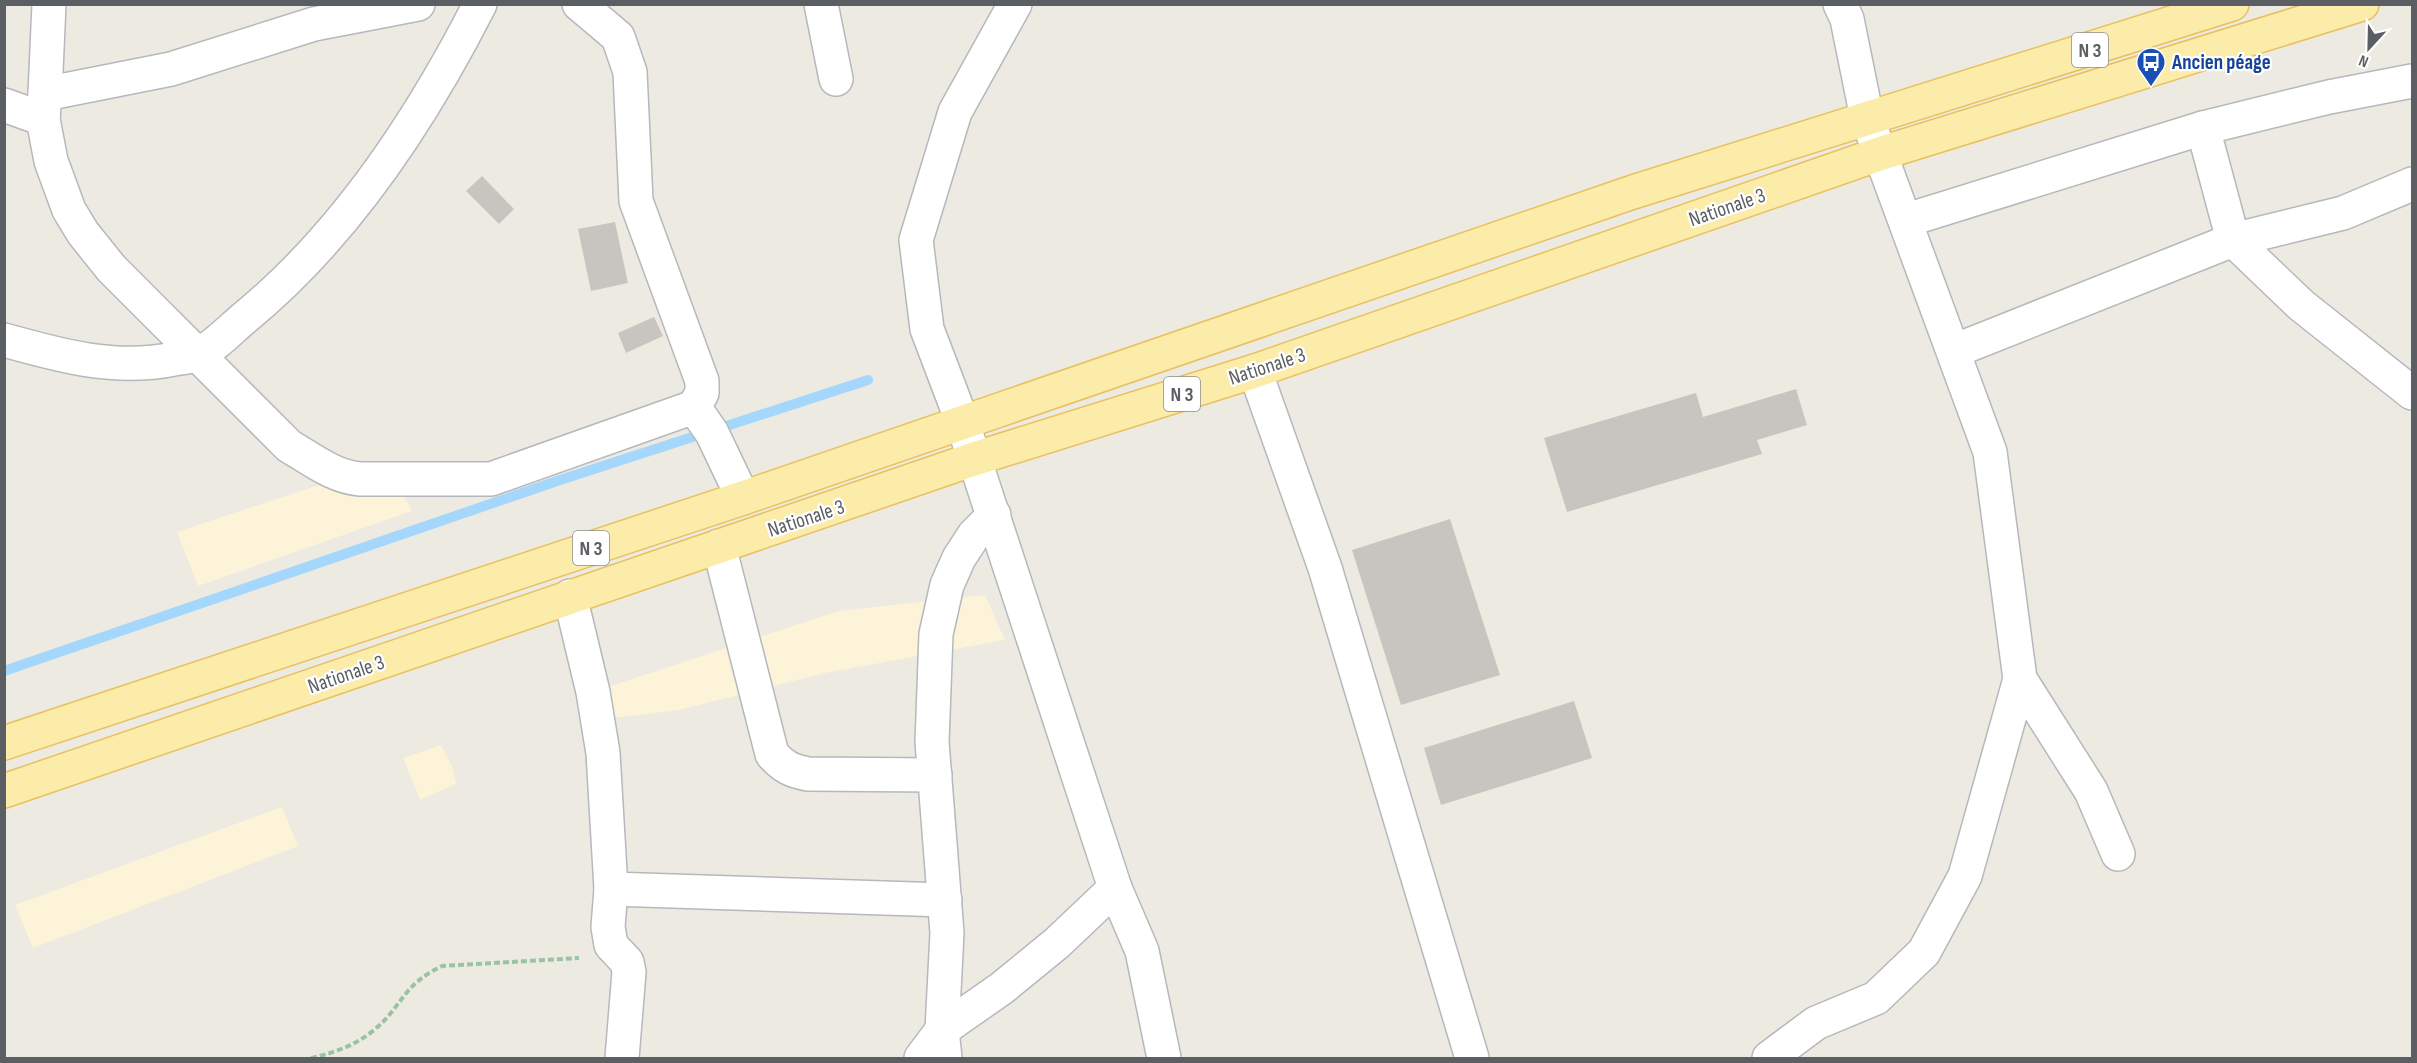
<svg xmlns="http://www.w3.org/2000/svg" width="2417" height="1063" font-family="'Sofia Sans Condensed',sans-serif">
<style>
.commercial{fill:#fcf3d8}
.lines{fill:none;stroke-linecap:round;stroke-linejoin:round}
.stream{stroke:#a4d7fb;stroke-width:10}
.building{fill:#c8c5c0}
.minor-casing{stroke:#b5b8bc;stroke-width:36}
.major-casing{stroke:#eac05e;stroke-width:36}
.path{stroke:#99c4a4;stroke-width:4;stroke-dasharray:6 3;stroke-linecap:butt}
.minor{stroke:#fff;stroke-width:33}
.major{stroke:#fbeca9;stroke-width:33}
.labels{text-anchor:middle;stroke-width:4.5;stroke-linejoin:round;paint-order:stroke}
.shield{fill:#fff;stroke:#8c8e91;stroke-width:1.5}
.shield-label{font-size:20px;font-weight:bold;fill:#5b5e62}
.transit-label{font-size:21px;font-weight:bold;fill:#164399;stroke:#fff;text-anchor:start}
.street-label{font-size:21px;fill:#5b5e62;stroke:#fff}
</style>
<rect width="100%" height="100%" fill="#edeae2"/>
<g class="commercial">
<path d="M393,475L412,511L198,586L177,532L328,482Z"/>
<path d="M985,595L1005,640L825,673L679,710L597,720L593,692L838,611Z"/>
<path d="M441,745L452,766L456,784L420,800L403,758Z"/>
<path d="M282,807L298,846L33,948L15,905Z"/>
</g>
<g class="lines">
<path class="stream" d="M4,671L560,480L868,380"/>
</g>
<g class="building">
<path d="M482,176L514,209L499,224L466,191Z"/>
<path d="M615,222L628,283L591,291L578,229Z"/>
<path d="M654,317L663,336L626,353L618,333Z"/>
<path d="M1796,389L1807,425L1757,440L1762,454L1567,512L1544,438L1696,393L1703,417Z"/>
<path d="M1450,519L1500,675L1401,705L1352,550Z"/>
<path d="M1574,701L1592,758L1441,805L1424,748Z"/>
</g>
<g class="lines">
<g class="minor-casing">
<g id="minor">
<path d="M579,4L618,37L630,72L636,201L702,381V393L694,407"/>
<path d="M821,4L836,79"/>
<path d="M1015,4L955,112L916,240L927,329L962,421L1115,888L1142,951L1164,1058"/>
<path d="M45,94L49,4"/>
<path d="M4,105L43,119L51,161L69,210L83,233L111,268L289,446C311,459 334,477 360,479H491L694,407L712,433L743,498"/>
<path d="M43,119L45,94L171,69L314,24L418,4"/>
<path d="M2203,128L2233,240L2301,305L2412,393"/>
<path d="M1907,220L2203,128L2329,97L2412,81"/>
<path d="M4,340C61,356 115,371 174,359C181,358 190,357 197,355C213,348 230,330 243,319C345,236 421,120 480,4"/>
<path d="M1954,351L2233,240L2343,213L2412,184"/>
<path d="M1255,371L1325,568L1472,1058"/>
<path d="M719,546L772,754C783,767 792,771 808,774L935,775"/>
<path d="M570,596L593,692L603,753L611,889L608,927L611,945L627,962L629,972L622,1058"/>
<path d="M2020,679L2091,791L2118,854"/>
<path d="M611,889L945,900"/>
<path d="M921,1058L942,1030L1002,988L1057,943L1115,888"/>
<path d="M945,1058L942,1030L947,933L932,742L936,634L947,585L959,558L974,535L994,515"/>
<path d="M1769,1058L1816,1023L1876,998L1924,952L1965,876L2020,679L1990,452L1867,118L1847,19L1840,4"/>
</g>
</g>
<g class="major-casing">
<g id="major">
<path d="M4,743L743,498L1633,192L2232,4"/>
<path d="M4,791L974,459L1255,371L1882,153L2362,4"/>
</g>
</g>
<path class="path" d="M311,1058C334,1053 356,1045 374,1030C403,1006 402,985 442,966L579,958"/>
<use href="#minor" class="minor"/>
<use href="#major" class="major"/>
</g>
<defs>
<g id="bus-pin" transform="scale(1.5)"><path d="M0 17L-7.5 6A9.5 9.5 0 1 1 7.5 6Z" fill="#1a4fb4" stroke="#fff"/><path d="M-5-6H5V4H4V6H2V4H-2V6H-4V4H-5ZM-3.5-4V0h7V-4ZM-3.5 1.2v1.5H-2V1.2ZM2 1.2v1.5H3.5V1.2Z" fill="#fff"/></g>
</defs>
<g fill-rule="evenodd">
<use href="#bus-pin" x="2151" y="62"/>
</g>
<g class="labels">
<g class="shield">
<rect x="2072" y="33" width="36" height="34" rx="4.5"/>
<rect x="1164" y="377" width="36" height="34" rx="4.5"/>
<rect x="573" y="531" width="36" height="34" rx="4.5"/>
</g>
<g class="shield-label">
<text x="2090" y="57">N 3</text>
<text x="1182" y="401">N 3</text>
<text x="591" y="555">N 3</text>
</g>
<g class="transit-label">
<text x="2172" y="69">Ancien péage</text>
</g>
<g class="street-label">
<text transform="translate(1727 207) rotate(-19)" y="7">Nationale 3</text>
<text transform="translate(1267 366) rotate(-18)" y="7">Nationale 3</text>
<text transform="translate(806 518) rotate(-18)" y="7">Nationale 3</text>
<text transform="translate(346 674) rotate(-19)" y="7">Nationale 3</text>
</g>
</g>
<rect width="2417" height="1063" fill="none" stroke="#5b5e62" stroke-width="12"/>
<g transform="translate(2369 48) rotate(202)" stroke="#ffffff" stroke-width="4.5" paint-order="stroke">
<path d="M0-4.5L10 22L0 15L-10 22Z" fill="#5b5e62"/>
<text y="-9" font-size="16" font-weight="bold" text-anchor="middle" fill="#5b5e62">N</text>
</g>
</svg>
